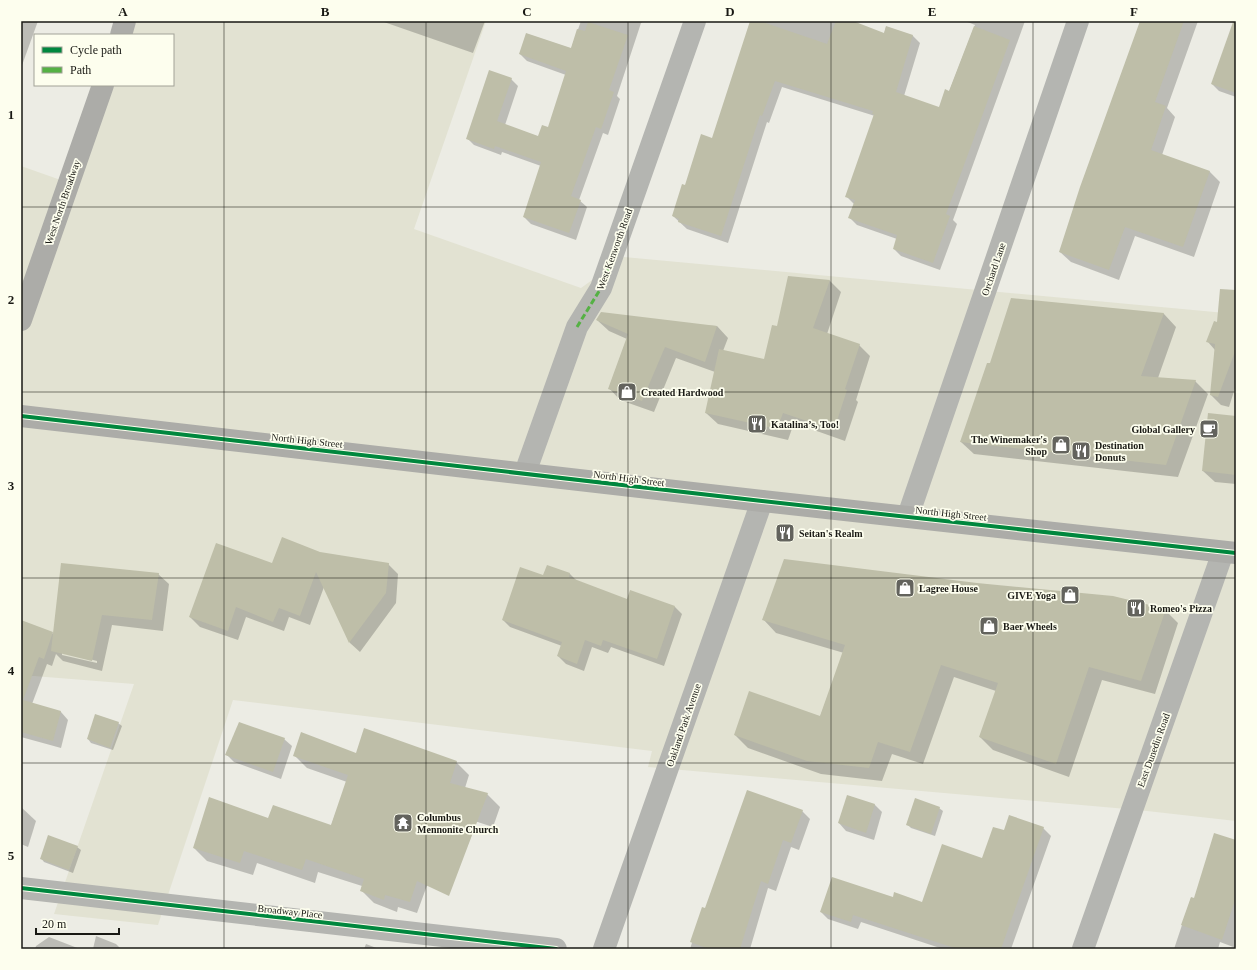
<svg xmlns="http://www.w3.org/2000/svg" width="1257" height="970" font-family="'Times New Roman',serif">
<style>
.built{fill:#e2e2d2}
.shadow{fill:#0003;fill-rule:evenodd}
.building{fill:#bebea8}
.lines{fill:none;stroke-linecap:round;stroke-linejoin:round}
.minor{stroke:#b4b5b1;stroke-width:22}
.major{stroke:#acaca8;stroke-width:22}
.quiet{stroke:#55b144;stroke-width:3;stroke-dasharray:6 3;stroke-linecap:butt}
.cycleway-casing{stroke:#fdfeee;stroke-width:6}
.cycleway{stroke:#00873e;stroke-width:4}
.grid{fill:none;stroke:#191914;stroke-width:1;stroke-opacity:0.55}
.labels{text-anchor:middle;stroke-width:3.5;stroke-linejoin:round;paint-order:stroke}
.street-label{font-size:10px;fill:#191914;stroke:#fdfeee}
.poi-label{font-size:10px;font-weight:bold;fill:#191914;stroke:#fdfeee;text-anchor:start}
.neatline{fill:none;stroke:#191914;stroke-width:1.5}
.grid-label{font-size:13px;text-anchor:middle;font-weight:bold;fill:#191914}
</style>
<rect width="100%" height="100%" fill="#ecece4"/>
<path class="built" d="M128,21H486L414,229L581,288L624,257L1236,314V821L1138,810L648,767L652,751L233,700L158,925L54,914L134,684L21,675V166L72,184L106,85H173V35H123Z"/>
<g class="shadow">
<path d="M21,21H38L21,68Z"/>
<path d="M381,21H485L473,53Z"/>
<path d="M581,21H644L641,23L617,96L620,99L608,135L603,133L579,200L587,207L576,240L531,224L524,217L541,166L502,152L501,155L474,145L467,138L511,79L518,86L505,125L539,137L549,128L566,75L527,61L520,54L571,49Z"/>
<path d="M752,21H850L884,34L886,27L913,36L920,43L904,96L939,108L949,92L975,25L965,21H1025L953,220L957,224L940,270L901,256L894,249L897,239L857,225L850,218L854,204L846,196L875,116L782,87L769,123L767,122L728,243L687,229L673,216L686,187L713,139Z"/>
<path d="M1142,21H1198L1167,108L1175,117L1162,155L1210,172L1220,182L1194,257L1135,236L1119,280L1071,262L1060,252Z"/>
<path d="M1236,38V97L1219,91L1212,84Z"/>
<path d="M789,277L830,281L841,292L827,334L859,345L870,356L856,400L858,402L845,441L794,423L788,440L718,424L706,413L715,372L676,358L654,412L620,400L609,388L627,339L609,331L597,320L717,326L728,338L723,351L765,360L778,328Z"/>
<path d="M1012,299L1164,314L1176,327L1158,378L1195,381L1208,394L1178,477L974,454L961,442L991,364Z"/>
<path d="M1236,325V385L1229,407L1221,405L1211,395L1215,350L1208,342Z"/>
<path d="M1236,417V484L1215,482L1203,471Z"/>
<path d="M272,564H388L398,574L396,603L360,652L350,643L324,587L310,625L289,617L284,631L246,617L238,640L200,627L190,617Z"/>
<path d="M158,574L169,584L163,631L112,625L102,671L63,661L56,654L52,666L47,664L32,704L61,712L68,720L61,748L21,737V621L54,634ZM62,652L97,661V663L62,655Z"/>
<path d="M570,574L577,581L627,600L675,607L682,614L664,666L611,647L608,653L592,647L584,671L566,664L558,656L562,646L510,627L503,620L544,576Z"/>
<path d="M1165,610L1178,623L1155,694L1102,680L1069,777L993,750L980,737L996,691L954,677L923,764L892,754L882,781L821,774L748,748L735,735L820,717L844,653L776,633L763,619Z"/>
<path d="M118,723L122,726L113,750L91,743L88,739Z"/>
<path d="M284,739L292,746L281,779L234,762L227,755Z"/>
<path d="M356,754L456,762L469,775L465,788L487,794L500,807L493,827L453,814L417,913L398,907L397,912L374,903L361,890L362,886L318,872L315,883L257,863L253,875L207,861L194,848L269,819L331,826L347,782L307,768L294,755Z"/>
<path d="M848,796L875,805L882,812L874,840L846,831L839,823Z"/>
<path d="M21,807L36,821L28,847L21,844Z"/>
<path d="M939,808L943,811L935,836L911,828L907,824Z"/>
<path d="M802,811L810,819L799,850L791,847L776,891L768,888L750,949H690L703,908L706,910Z"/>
<path d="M1043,828L1051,836L1011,949H943L861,922L858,929L828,919L821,912L894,898L923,903L983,859L1004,832Z"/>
<path d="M1236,841V948L1220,942L1218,949H1174L1191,898L1194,899Z"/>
<path d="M77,847L81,850L73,873L44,862L41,858Z"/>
<path d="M96,936L116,944L121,949H93Z"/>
<path d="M49,937L80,949H35L36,946Z"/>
<path d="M366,944L379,949H364Z"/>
</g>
<g class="building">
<path d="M750,21H760L827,44L836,21H853L884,33L886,26L913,35L896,92L939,107L945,89L949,91L974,26L1010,40L946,214L950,216L933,263L893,249L897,235L848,218L855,200L845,197L874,114H872L873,111L775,81L762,116L760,115L721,236L678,222L679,219L672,216L682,184L685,185L701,134L712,138Z"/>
<path d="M1140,21H1184L1155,102L1166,106L1151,150L1210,171L1183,247L1125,227L1109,270L1059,252L1080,187Z"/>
<path d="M588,22L628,35L609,90L614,92L601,129L596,127L571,196L581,200L569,233L523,217L541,162L495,146L494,149L466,139L489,70L512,78L497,121L538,136L542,125L548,127L566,71L519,54L526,33L571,48L577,29L585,31Z"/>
<path d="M1233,22H1236V93L1211,84Z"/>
<path d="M788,276L830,280L813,328L860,344L845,389L847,390L834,430L783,413L777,429L705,413L719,349L764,359L772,325L777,326Z"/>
<path d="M1220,289L1236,290V349L1218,397L1210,395L1215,344L1206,342L1214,321L1217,322Z"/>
<path d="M1011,298L1164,313L1141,376L1196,380L1166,465L960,442L987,363H990Z"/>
<path d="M601,312L717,326L705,362L665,347L642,401L608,389L628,334L596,320Z"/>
<path d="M1208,413L1236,416V475L1202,471Z"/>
<path d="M282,537L320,552L389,563L386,593L349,643L316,572L300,616L279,608L273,622L236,607L228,631L189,617L216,543L272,563Z"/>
<path d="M784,559L977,583L1113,596L1166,609L1141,681L1089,667L1056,764L979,737L998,683L941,665L910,752L878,742L869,768L807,761L734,735L749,691L820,716L845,645L762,620Z"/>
<path d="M61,563L159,573L152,620L102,615L92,661L51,651Z"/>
<path d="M547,565L570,573L569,577L627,599L630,590L675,606L657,659L603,640L601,646L585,640L577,664L557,656L562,642L502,620L520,567L543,575Z"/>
<path d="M21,620L53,632L44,659L39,657L23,700L61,711L53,741L21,732Z"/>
<path d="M95,714L119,722L110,748L87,739Z"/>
<path d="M239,722L285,738L273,772L225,755Z"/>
<path d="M364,728L457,761L450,783L488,793L449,896L417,881L410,902L385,895L384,900L360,891L364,879L306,859L302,870L244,851L240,863L193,848L209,797L268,818L273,805L331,825L348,775L293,756L301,732L356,753Z"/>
<path d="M747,790L803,810L791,843L783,840L768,884L761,881L740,949H709L690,942L702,907L705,908Z"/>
<path d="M847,795L875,804L866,833L838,823Z"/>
<path d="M915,798L940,807L931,834L906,825Z"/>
<path d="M1009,815L1044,827L1001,949H958L853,915L851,922L820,912L832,877L893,897L894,892L922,902L942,844L982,858L993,827L1004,830Z"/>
<path d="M1214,833L1236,840V897L1222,940L1181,925L1191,897L1194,898Z"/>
<path d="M48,835L78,846L69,870L40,859Z"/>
</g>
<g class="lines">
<g class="minor">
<path d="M525,473L577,327L601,288L695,21"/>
<path d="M908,516L1078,21"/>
<path d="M21,888L556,949"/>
<path d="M604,949L762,501"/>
<path d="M1083,949L1223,552"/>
</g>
<g class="major">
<path d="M121,35L125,21"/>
<path d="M21,320L103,85"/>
<path d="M21,416L762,501L1236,553"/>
</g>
<path class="quiet" d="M577,327L601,288L622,231"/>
<g class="cycleway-casing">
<g id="cycleway">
<path d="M21,416L762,501L1236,553"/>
<path d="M21,888L556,949"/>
</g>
</g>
<use href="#cycleway" class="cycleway"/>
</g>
<path class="grid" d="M224,21V949M426,21V949M628,21V949M831,21V949M1033,21V949M21,207H1236M21,392H1236M21,578H1236M21,763H1236"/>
<defs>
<g id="shop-square" transform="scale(1)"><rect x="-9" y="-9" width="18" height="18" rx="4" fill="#63635d" stroke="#fdfeee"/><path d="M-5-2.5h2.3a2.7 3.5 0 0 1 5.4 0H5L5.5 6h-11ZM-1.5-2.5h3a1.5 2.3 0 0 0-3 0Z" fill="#fff"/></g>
<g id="restaurant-square" transform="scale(1)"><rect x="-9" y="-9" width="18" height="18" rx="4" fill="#63635d" stroke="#fdfeee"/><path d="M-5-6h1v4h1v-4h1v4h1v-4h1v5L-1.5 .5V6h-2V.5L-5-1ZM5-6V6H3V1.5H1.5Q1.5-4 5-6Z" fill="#fff"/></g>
<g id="cafe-square" transform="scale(1)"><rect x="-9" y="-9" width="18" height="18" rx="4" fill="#63635d" stroke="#fdfeee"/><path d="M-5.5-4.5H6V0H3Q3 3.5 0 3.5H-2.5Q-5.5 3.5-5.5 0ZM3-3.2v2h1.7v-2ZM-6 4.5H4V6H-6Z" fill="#fff"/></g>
<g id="temple-square" transform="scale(1)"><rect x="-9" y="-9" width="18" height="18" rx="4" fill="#63635d" stroke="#fdfeee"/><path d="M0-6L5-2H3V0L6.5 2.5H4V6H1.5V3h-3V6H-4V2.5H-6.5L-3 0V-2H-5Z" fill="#fff"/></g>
</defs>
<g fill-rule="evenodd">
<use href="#shop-square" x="627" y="392"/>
<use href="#restaurant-square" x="757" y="424"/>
<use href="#cafe-square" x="1209" y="429"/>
<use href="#shop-square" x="1061" y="445"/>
<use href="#restaurant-square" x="1081" y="451"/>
<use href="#restaurant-square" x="785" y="533"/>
<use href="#shop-square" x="905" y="588"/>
<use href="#shop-square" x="1070" y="595"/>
<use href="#restaurant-square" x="1136" y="608"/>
<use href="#shop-square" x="989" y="626"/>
<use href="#temple-square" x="403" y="823"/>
</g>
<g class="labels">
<g class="street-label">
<text transform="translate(62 202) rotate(-71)" y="4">West North Broadway</text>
<text transform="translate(614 249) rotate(-70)" y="4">West Kenworth Road</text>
<text transform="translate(993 269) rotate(-71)" y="4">Orchard Lane</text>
<text transform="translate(307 440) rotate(6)" y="4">North High Street</text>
<text transform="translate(629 478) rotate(7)" y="4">North High Street</text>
<text transform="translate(951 513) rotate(6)" y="4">North High Street</text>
<text transform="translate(683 725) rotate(-71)" y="4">Oakland Park Avenue</text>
<text transform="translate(1153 750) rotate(-70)" y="4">East Dunedin Road</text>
<text transform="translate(290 911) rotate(6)" y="4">Broadway Place</text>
</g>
<g class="poi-label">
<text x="641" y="396">Created Hardwood</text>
<text x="771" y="428">Katalina’s, Too!</text>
<text x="1195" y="433" text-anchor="end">Global Gallery</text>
<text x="1047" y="443" text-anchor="end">The Winemaker's<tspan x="1047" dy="12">Shop</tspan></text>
<text x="1095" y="449">Destination<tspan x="1095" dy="12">Donuts</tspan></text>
<text x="799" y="537">Seitan's Realm</text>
<text x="919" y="592">Lagree House</text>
<text x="1056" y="599" text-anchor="end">GIVE Yoga</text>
<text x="1150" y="612">Romeo's Pizza</text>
<text x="1003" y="630">Baer Wheels</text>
<text x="417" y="821">Columbus<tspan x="417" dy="12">Mennonite Church</tspan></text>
</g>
</g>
<rect width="1257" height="970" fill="none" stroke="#fdfeee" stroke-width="44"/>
<rect x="34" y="34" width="140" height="52" fill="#fdfeee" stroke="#a2a297"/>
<rect x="42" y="47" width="20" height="6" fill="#00873e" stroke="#a2a297"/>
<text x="70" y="54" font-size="12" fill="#191914">Cycle path</text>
<rect x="42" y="67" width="20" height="6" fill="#55b144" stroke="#a2a297"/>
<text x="70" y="74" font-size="12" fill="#191914">Path</text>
<path d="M36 928v6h83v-6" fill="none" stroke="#191914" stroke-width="2"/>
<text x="42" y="928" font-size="12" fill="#191914" stroke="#fdfeee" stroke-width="3" paint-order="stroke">20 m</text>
<rect x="22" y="22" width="1213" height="926" class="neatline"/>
<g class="grid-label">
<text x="123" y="16">A</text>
<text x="325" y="16">B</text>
<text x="527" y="16">C</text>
<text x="730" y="16">D</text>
<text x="932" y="16">E</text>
<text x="1134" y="16">F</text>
<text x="11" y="119">1</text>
<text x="11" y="304">2</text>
<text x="11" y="490">3</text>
<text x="11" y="675">4</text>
<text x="11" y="860">5</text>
</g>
</svg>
